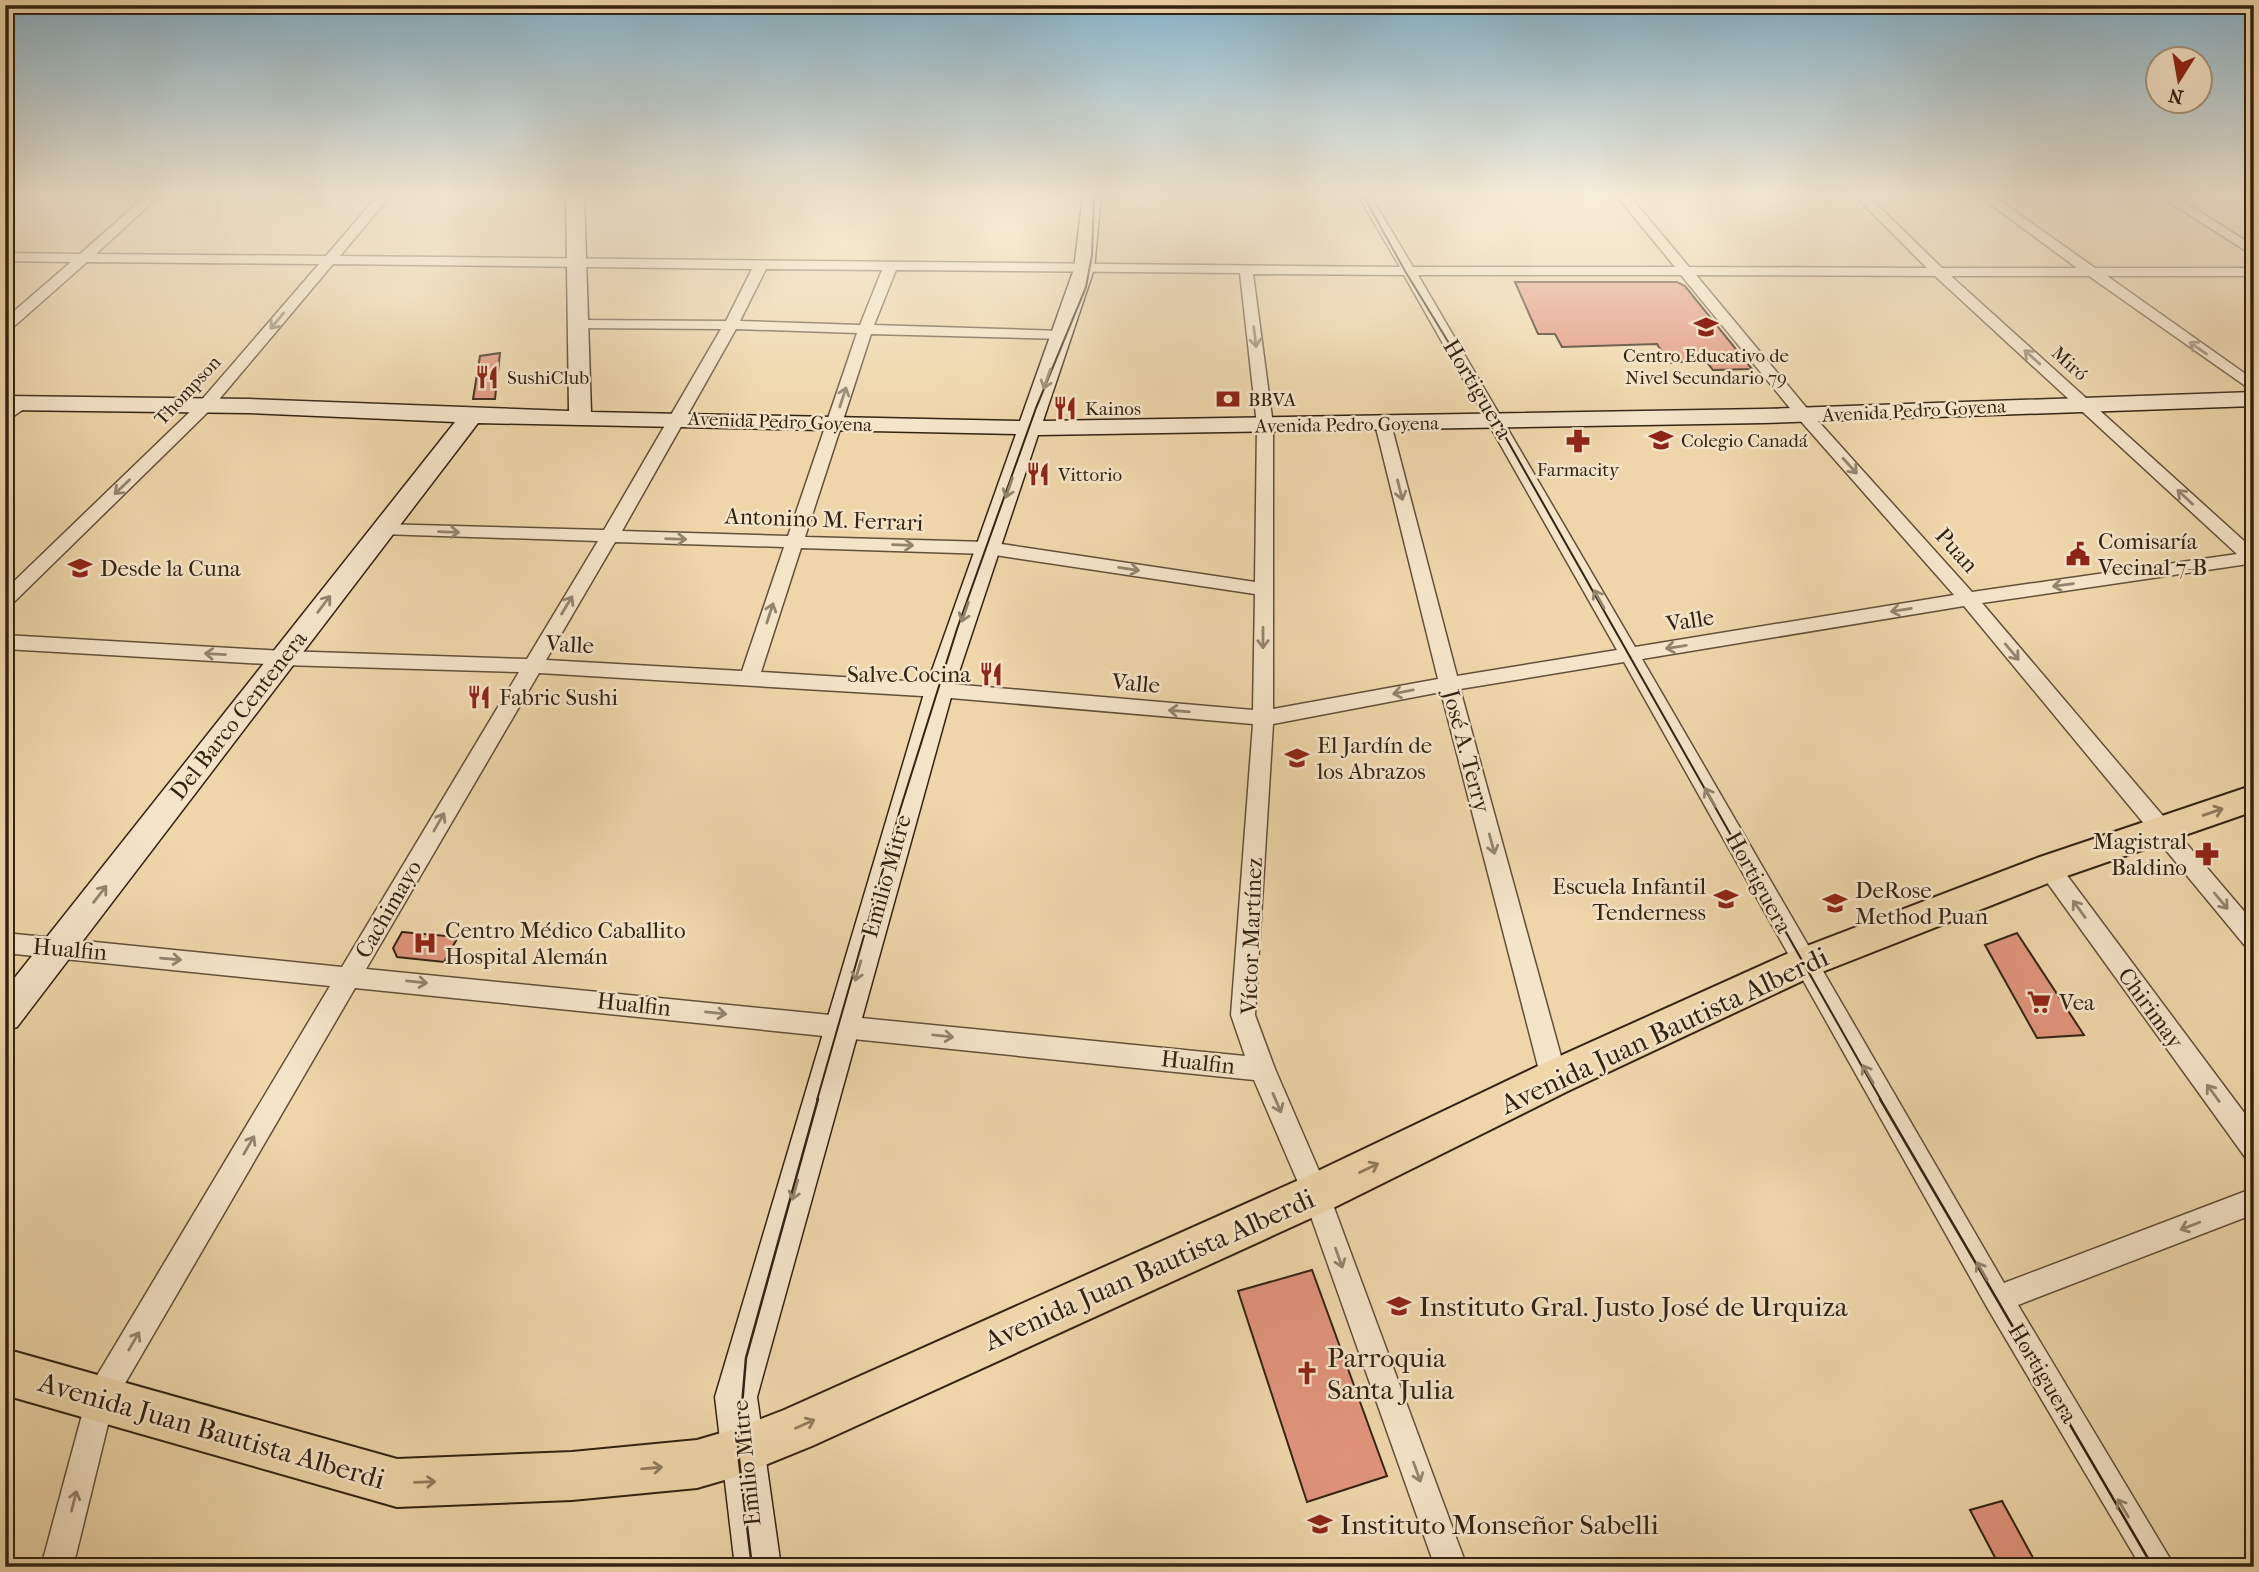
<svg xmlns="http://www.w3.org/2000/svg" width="2259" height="1572" font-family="'IM FELL French Canon',serif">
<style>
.building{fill:#e1947d;stroke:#322313;stroke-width:2}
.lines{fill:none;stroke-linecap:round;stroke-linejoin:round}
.street-casing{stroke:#615039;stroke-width:3}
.secondary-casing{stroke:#322313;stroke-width:3}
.primary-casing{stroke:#322313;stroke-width:4}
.street{fill:#f4e4c8;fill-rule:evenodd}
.secondary{fill:#f4e4c8;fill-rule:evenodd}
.primary{fill:#eed6aa;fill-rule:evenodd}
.tram-far1{stroke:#322313;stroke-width:2}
.tram{stroke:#322313;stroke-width:2.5}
.oneway{stroke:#93846e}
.oneway2{stroke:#907c5e}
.labels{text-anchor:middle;stroke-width:5;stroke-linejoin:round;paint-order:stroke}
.far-poi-label{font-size:19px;fill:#322313;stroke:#f4e4c8;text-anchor:start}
.far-street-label{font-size:19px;fill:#322313;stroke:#f4e4c8}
.street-label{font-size:23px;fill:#322313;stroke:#f4e4c8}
.poi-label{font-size:23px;fill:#322313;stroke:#f4e4c8;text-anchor:start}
.near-street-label{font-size:28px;fill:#322313;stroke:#f4e4c8}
.near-poi-label{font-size:28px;fill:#322313;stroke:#f4e4c8;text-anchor:start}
</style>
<rect width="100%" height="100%" fill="#eed6aa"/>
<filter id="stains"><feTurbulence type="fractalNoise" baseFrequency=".00286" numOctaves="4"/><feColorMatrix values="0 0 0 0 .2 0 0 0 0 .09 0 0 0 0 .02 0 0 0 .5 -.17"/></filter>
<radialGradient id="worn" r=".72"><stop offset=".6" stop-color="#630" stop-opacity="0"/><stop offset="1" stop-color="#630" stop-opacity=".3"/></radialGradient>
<g class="building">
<path d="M1515,282H1677L1685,286L1752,369L1713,370L1705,360L1669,363L1657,344L1562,347L1555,334H1538Z"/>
<path d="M500,353L495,399H473L480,356Z"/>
<path d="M402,932L458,937L444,962L397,957L393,948Z"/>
<path d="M2017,933L2084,1035L2037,1038L1985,945Z"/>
<path d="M1312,1270L1387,1476L1307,1502L1238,1291Z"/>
<path d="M2002,1501L2038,1567H2000L1970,1510Z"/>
</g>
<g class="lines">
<g class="street-casing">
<g id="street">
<path d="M147,195H160L96,254L326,256L378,195H391L340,256L1400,267L1358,195H1370L1413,267H1675L1616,195H1629L1689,267L1927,268L1854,195H1867L1942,268H2077L1978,195H1992L2095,268H2254V276H2107L2254,380V392L2089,276H1951L2254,550V566L2248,564L1982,603L2254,923V950L2246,947L1964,606L1642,659L2004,1283L2254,1188V1214L2018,1305L2175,1567H2141L1988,1309L1624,662L1460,689L1567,1078L1563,1086L1554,1090L1545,1086L1541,1078L1441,692L1273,724L1255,1015L1275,1069L1329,1194L1467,1567H1435L1303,1194L1254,1080L355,988L113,1404L73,1567H41L89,1389L330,986L5,953V933L342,967L519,672L283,665L5,649V635L283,651L527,659L598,541L380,534L371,529L380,524L604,530L721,329L580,328L573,324L580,320L726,321L752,269L333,264L211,409L11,605L5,607V590L199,403L319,264L87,262L10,330L5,331V319L71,262L5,261V253L80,254ZM766,269L882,270L860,325L740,321ZM896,270L1240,273L1257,425L1255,582L988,542L805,537L871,334L1063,339L1070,335L1063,331L874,325ZM1253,274L1404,275L1617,650L1457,676L1391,424L1383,419L1375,424L1438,679L1273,709V425ZM1418,275H1681L1798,418L1954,595L1635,647ZM1696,275L1935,276L2237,554L1972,592L1810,412ZM736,329L857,333L788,536L622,531ZM615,542L784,547L742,671L546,660ZM801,548L988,554L1255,594L1253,710L939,683L761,672ZM539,673L939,697L1253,724L1231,1015L1245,1056L366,969Z"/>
<path d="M2158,195H2173L2254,246V256Z"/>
<path d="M22,398L28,400L30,403L28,406L5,422V409Z"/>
<path d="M2049,859L2057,862L2254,1126V1160L2245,1157L2041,874L2038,868L2041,862Z"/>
</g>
</g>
<g class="secondary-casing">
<path id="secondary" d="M566,195H584L591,412L1020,421L1074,269L1083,195H1101L1094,269L1043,421L1763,409L2254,392V406L1763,423L1038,435L953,690L757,1397L781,1567H735L715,1397L925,690L1016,434L478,423L17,1027L5,1031V990L455,422L248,413L5,410V396L248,399L569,411Z"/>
</g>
<g class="primary-casing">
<path id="primary" d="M2254,785V811L2061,878L1817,974L1568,1091L1331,1209L812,1446L738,1476L697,1488L572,1500L397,1507L5,1395V1349L397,1459L572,1452L697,1440L738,1428L784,1410L1301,1179L1540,1065L1791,952L2037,858Z"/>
</g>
<use href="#street" class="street"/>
<use href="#secondary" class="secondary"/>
<use href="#primary" class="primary"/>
<g class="tram-far1">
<path d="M1363,195L1405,271L1497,422L1881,1100"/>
<path d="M817,1100L900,810L957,629L1036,408L1086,287L1092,255L1094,195"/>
</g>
<g class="tram">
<path d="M1880,1099L2153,1567"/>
<path d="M752,1567L738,1452L746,1358L818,1099"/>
</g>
</g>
<defs><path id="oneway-shaft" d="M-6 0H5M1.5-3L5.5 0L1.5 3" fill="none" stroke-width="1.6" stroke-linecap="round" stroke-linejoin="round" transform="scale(1.75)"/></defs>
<g class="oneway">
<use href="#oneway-shaft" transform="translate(277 321) rotate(130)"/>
<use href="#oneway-shaft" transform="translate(1255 337) rotate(83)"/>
<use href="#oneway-shaft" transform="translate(2198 348) rotate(-145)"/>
<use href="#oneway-shaft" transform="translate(2032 357) rotate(-138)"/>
<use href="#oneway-shaft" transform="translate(1047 379) rotate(109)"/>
<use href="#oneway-shaft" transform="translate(843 397) rotate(-72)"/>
<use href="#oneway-shaft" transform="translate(1850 466) rotate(48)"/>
<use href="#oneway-shaft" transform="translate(122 487) rotate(136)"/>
<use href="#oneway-shaft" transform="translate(1009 488) rotate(109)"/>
<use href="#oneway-shaft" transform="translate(1400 490) rotate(76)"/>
<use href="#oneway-shaft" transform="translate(2185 497) rotate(-137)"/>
<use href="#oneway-shaft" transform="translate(449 532) rotate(2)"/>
<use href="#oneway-shaft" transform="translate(676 539) rotate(2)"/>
<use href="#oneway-shaft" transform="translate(903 545) rotate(2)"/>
<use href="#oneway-shaft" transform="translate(1129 569) rotate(9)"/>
<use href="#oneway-shaft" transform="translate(2063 585) rotate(172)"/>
<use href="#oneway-shaft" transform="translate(1599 599) rotate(-119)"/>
<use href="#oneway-shaft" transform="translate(324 604) rotate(-53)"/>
<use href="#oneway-shaft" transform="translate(567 605) rotate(-59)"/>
<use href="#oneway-shaft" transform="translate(1901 610) rotate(171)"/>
<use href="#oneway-shaft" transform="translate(965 612) rotate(109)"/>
<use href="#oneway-shaft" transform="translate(770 613) rotate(-72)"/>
<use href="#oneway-shaft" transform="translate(1263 638) rotate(90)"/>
<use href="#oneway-shaft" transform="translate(1676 647) rotate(171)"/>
<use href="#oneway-shaft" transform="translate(2012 652) rotate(50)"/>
<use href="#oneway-shaft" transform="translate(215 654) rotate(-177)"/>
<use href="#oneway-shaft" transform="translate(1403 692) rotate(169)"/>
<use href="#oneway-shaft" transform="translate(1179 711) rotate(-175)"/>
<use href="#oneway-shaft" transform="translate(1710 797) rotate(-119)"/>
<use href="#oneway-shaft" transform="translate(439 822) rotate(-60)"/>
<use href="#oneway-shaft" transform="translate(1492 844) rotate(75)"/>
<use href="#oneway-shaft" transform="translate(100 894) rotate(-52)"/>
<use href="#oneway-shaft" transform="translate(2221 901) rotate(50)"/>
<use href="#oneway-shaft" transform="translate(2079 909) rotate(-126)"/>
<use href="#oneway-shaft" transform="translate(171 959) rotate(5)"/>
<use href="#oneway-shaft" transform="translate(858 971) rotate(106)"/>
<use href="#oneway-shaft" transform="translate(417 982) rotate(6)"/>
<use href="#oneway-shaft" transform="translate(716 1013) rotate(6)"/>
<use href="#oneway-shaft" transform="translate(943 1036) rotate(6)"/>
<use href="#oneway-shaft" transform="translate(1868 1074) rotate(-120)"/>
<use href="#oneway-shaft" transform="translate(2213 1093) rotate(-126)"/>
<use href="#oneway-shaft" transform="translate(1277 1103) rotate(67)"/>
<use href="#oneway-shaft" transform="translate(249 1145) rotate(-60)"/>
<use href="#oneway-shaft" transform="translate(795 1190) rotate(106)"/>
<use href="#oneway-shaft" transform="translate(2190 1226) rotate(159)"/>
<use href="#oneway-shaft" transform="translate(1339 1258) rotate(70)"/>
<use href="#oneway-shaft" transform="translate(1982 1271) rotate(-120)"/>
<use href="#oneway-shaft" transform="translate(134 1341) rotate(-60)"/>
<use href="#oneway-shaft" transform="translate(1417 1472) rotate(70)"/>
<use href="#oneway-shaft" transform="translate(74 1501) rotate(-76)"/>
<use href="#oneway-shaft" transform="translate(2123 1508) rotate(-121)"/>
</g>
<g class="oneway2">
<use href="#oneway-shaft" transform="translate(2213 812) rotate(-19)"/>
<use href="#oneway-shaft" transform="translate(1369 1168) rotate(-26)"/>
<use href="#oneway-shaft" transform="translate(805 1424) rotate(-24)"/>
<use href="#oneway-shaft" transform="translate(652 1468) rotate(-5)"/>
<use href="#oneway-shaft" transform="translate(425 1482) rotate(-2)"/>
</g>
<linearGradient id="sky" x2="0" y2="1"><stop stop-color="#88b6ce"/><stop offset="0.47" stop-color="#f7edd9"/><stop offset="1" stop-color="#f7edd9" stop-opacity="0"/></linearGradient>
<rect width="2259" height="415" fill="url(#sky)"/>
<defs>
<g id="school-bare" transform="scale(1.89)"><path d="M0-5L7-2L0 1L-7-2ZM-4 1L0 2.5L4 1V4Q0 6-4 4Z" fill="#8f2418" stroke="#f4e4c8" stroke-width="2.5" paint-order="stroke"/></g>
<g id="restaurant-bare" transform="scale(1.89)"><path d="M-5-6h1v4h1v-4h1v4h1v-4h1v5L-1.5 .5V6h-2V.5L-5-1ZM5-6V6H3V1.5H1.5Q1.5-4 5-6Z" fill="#8f2418" stroke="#f4e4c8" stroke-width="2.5" paint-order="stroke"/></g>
<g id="bank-bare" transform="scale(1.89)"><path d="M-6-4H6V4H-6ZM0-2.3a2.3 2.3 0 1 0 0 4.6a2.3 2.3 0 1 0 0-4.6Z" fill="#8f2418" stroke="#f4e4c8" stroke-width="2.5" paint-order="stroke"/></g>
<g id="pharmacy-bare" transform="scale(1.89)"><path d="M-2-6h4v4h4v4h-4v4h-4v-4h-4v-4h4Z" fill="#8f2418" stroke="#f4e4c8" stroke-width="2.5" paint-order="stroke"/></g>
<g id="civic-bare" transform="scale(1.89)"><path d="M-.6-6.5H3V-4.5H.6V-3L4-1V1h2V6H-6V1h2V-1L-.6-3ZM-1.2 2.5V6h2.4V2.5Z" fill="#8f2418" stroke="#f4e4c8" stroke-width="2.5" paint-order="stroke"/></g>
<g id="university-bare" transform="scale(1.89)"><path d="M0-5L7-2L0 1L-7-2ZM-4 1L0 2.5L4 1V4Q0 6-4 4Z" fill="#8f2418" stroke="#f4e4c8" stroke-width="2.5" paint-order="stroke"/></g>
<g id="hospital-bare" transform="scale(1.89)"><path d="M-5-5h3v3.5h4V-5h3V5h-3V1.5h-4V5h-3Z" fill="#8f2418" stroke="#f4e4c8" stroke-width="2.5" paint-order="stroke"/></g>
<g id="supermarket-bare" transform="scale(1.89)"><path d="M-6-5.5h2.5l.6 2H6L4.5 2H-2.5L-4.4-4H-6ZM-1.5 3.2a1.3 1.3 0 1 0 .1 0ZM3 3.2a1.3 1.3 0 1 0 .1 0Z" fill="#8f2418" stroke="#f4e4c8" stroke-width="2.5" paint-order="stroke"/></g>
<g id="church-bare" transform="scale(1.89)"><path d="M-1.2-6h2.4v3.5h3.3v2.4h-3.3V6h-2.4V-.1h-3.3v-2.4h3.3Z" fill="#8f2418" stroke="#f4e4c8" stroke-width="2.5" paint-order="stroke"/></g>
</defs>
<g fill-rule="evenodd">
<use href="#school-bare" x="1706" y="327"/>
<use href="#restaurant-bare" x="487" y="377"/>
<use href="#bank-bare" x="1228" y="399"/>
<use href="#restaurant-bare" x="1065" y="408"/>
<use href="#school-bare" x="1661" y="440"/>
<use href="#pharmacy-bare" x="1578" y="441"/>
<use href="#restaurant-bare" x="1038" y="474"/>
<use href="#civic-bare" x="2078" y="554"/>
<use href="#school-bare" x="80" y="568"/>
<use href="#restaurant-bare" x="991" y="674"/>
<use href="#restaurant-bare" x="479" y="697"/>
<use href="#school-bare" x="1297" y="758"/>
<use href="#pharmacy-bare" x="2207" y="854"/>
<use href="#school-bare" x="1726" y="899"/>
<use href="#university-bare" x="1835" y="903"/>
<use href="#hospital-bare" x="425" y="943"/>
<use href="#supermarket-bare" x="2039" y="1002"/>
<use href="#school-bare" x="1399" y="1306"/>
<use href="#church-bare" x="1307" y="1373"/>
<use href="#school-bare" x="1320" y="1524"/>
</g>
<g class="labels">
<g class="far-poi-label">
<text x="1706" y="362" text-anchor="middle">Centro Educativo de<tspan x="1706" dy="22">Nivel Secundario 79</tspan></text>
<text x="507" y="384">SushiClub</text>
<text x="1248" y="406">BBVA</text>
<text x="1085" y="415">Kainos</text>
<text x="1681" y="447">Colegio Canadá</text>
<text x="1578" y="476" text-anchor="middle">Farmacity</text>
<text x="1058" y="481">Vittorio</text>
</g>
<g class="far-street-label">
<text transform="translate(2070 363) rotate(42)" y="7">Miró</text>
<text transform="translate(187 390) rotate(-47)" y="7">Thompson</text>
<text transform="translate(1914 410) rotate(-3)" y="7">Avenida Pedro Goyena</text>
<text transform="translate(780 421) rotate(2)" y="7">Avenida Pedro Goyena</text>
<text transform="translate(1347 424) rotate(-1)" y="7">Avenida Pedro Goyena</text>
</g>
<g class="street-label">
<text transform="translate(1478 389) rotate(59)" y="8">Hortiguera</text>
<text transform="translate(824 519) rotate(2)" y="8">Antonino M. Ferrari</text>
<text transform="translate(1957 550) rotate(48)" y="8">Puan</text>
<text transform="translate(1690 620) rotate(-9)" y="8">Valle</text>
<text transform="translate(570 644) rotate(3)" y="8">Valle</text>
<text transform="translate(1136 683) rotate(5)" y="8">Valle</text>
<text transform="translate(238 715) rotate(-52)" y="8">Del Barco Centenera</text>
<text transform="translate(1467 751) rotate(75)" y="8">José A. Terry</text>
<text transform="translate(886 876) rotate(-74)" y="8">Emilio Mitre</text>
<text transform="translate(1759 882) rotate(61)" y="8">Hortiguera</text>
<text transform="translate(388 909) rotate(-60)" y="8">Cachimayo</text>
<text transform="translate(1251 936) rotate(-88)" y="8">Víctor Martínez</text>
<text transform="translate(70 949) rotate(5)" y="8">Hualfin</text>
<text transform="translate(634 1004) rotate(6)" y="8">Hualfin</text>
<text transform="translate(2151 1008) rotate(54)" y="8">Chirimay</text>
<text transform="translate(1198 1062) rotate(6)" y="8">Hualfin</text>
<text transform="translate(2043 1373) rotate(59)" y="8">Hortiguera</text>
<text transform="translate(746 1463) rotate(-96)" y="8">Emilio Mitre</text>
</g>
<g class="poi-label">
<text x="2098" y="549">Comisaría<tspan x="2098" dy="26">Vecinal 7-B</tspan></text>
<text x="100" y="576">Desde la Cuna</text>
<text x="971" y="682" text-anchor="end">Salve Cocina</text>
<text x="499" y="705">Fabric Sushi</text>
<text x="1317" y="753">El Jardín de<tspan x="1317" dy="26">los Abrazos</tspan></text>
<text x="2187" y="849" text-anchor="end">Magistral<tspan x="2187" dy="26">Baldino</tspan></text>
<text x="1706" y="894" text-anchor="end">Escuela Infantil<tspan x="1706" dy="26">Tenderness</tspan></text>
<text x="1855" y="898">DeRose<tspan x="1855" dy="26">Method Puan</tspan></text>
<text x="445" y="938">Centro Médico Caballito<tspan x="445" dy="26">Hospital Alemán</tspan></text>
<text x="2059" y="1010">Vea</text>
</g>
<g class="near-street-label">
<text transform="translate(1664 1030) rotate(-25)" y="10">Avenida Juan Bautista Alberdi</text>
<text transform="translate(1149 1269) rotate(-24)" y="10">Avenida Juan Bautista Alberdi</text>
<text transform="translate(212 1430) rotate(16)" y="10">Avenida Juan Bautista Alberdi</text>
</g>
<g class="near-poi-label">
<text x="1419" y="1316">Instituto Gral. Justo José de Urquiza</text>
<text x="1327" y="1367">Parroquia<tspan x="1327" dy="32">Santa Julia</tspan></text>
<text x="1340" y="1534">Instituto Monseñor Sabelli</text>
</g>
</g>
<rect width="2259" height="1572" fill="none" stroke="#eed6aa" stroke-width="28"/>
<rect x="7" y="7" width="2245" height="1558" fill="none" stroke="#322313" stroke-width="3.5"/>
<rect x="14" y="14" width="2231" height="1544" fill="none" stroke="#322313" stroke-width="2"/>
<g transform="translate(2179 80) rotate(191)"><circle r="33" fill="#f4e4c8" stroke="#a69780" stroke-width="2"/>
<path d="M0-5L12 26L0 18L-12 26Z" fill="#8f2418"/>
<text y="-10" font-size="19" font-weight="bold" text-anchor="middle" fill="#322313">N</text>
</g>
<rect width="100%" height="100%" filter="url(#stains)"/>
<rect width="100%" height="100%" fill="url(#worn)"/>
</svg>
